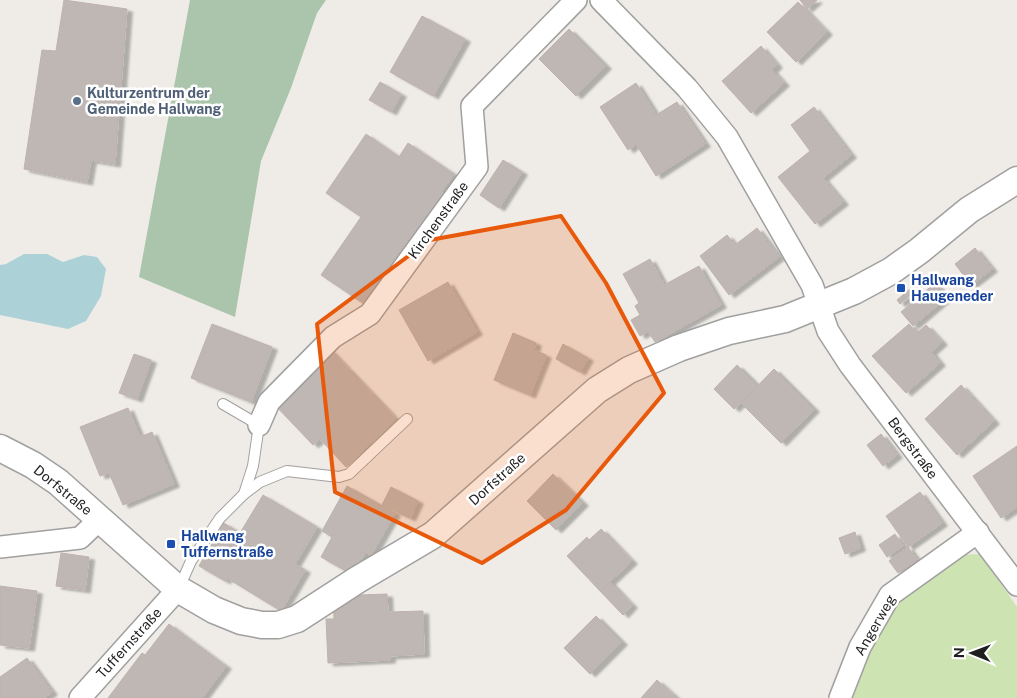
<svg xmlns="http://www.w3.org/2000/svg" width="1017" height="698" font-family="'Public Sans',sans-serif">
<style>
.grass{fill:#cee3b2}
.cemetery{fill:#aac5ac}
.water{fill:#acd1d7}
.building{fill:#bfb7b4;stroke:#bfb2ab;filter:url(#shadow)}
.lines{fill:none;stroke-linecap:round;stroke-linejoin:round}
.service-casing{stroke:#a0a0a0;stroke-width:12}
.minor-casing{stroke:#a0a0a0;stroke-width:24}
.tertiary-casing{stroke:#a0a0a0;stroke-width:29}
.service{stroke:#fff;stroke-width:10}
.minor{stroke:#fff;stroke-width:21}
.tertiary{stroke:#fff;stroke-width:26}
.marked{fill:#e8590c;fill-opacity:0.2;stroke:#e8590c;stroke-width:4;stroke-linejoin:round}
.service-dot{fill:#5c6f8a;stroke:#fff;stroke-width:2}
.transit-dot{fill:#1a4fb4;stroke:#fff;stroke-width:2}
.labels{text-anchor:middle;stroke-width:5;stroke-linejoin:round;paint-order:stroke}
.service-label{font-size:14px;font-weight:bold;fill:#4e5e75;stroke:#fff;text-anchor:start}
.street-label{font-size:14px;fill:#1f1f1f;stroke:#fff}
.transit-label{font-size:14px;font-weight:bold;fill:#164399;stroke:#fff;text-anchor:start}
</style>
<defs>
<filter id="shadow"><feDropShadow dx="5.5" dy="3" stdDeviation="1" flood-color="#0004"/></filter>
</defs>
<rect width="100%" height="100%" fill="#efece7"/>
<path class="grass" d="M980,554L1017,607V698H847L866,652L901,598L957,555Z"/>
<path class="cemetery" d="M190,0H326L317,13L291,88L261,161L235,317L139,277Z"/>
<path class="water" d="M24,254H47L63,262L84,255L97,257L106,269L101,296L86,321L68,329L0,315V265L6,264Z"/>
<g class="building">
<path d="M64,0L127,9L115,164L91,160L87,182L24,169L42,50L56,51Z"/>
<path d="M800,0H817L807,9Z"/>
<path d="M798,2L827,32L796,62L767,32Z"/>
<path d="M422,16L465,39L433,96L390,72Z"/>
<path d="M569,29L606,66L576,96L539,59Z"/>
<path d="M761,46L777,65L772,70L784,83L751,113L722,81Z"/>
<path d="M380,82L401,94L391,112L369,100Z"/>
<path d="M636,83L656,115L677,102L705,144L656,176L636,144L628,150L600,107Z"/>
<path d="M814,107L851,155L823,178L843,202L815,224L778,177L810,151L791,125Z"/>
<path d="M366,134L399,157L408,143L454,174L441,192L451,199L424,238L414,231L364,304L321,275L361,217L326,193Z"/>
<path d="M503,160L522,172L499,208L480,195Z"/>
<path d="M757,228L779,257L729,295L700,256L727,235L735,245Z"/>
<path d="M975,248L992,269L971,285L955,264Z"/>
<path d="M650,259L664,285L699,266L721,305L655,342L648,331L640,336L631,320L640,315L635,306L639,303L623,274Z"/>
<path d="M448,282L477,332L428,361L399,310Z"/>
<path d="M935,283L947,297L913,326L901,312Z"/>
<path d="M910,289L913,293L900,304L897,300Z"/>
<path d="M212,324L272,347L251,402L191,378Z"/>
<path d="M909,324L917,333L926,325L942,342L931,352L940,363L906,393L872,356Z"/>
<path d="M513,333L536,343L534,350L546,355L530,395L494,380Z"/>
<path d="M563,344L588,358L580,372L556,359Z"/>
<path d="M329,349L396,419L346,467L320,439L313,445L273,403Z"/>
<path d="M134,354L151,360L137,399L119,393Z"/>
<path d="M737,365L758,386L734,409L714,389Z"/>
<path d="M774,369L814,409L781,443L741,403Z"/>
<path d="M961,385L994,421L957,455L925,419Z"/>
<path d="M128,408L140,437L152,432L174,484L123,505L109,473L100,476L80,427Z"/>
<path d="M881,434L897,455L883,466L867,445Z"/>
<path d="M1017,446V507L1001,518L973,476Z"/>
<path d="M553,474L583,503L556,530L527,501Z"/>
<path d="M347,486L395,513L371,555L365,552L353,575L321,557L332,537L322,531Z"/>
<path d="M391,487L418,501L410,518L382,505Z"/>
<path d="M920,492L942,523L908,547L886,516Z"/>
<path d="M263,495L317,527L295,564L305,570L281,611L227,578L225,581L199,566L224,523L240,533Z"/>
<path d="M601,529L632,561L600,591L567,556L587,537L589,540Z"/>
<path d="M855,532L860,548L845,554L839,538Z"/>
<path d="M895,534L903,546L887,557L879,545Z"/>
<path d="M908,547L917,560L898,573L889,561Z"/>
<path d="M61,553L89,557L85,590L56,586Z"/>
<path d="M610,582L632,605L623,615L600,591Z"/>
<path d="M0,586L37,591L29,648L0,645Z"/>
<path d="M387,594L388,612L423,611L424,654L390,656V660L328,663L326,619H334L333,596Z"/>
<path d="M596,616L622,642L590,674L564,648Z"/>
<path d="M169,624L226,666L202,698H108L142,653L145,655Z"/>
<path d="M27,658L52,692L44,698H0V677Z"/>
<path d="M657,680L677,698H641Z"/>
</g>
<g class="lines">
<g class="service-casing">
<g id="service">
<path d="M244,494L260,482L287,471L339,477L349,474L407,419"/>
<path d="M179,588L191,561L220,518L244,494L253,466L259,425L223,404"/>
</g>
</g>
<g class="minor-casing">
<g id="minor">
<path d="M601,0L687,88L727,137L812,285L828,331L850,365L1017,585"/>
<path d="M259,425L269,402L333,337L370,314L477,167L472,106L576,0"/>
<path d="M0,547L80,538L100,519"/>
<path d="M80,698L178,589"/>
<path d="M840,698L860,647L890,595L978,532"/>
</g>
</g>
<g class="tertiary-casing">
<path id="tertiary" d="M0,448L33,465L58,482L178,589L214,610L241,621L262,625H278L297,619L357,580L433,535L597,390L629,370L679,348L729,331L785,319L854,291L891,271L919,251L969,210L1017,180"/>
</g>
<use href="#service" class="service"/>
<use href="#minor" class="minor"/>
<use href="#tertiary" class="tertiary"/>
</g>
<path class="marked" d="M561,216L606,283L664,393L566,510L482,563L335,492L317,324L430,240Z"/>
<circle class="service-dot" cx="77" cy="101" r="5"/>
<g class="transit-dot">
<rect x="896" y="283" width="10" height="10" rx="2.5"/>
<rect x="166" y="539" width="10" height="10" rx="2.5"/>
</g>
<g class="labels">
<g class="service-label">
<text x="87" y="98">Kulturzentrum der<tspan x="87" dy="16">Gemeinde Hallwang</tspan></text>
</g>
<g class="street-label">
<text transform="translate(438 220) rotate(-54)" y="5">Kirchenstraße</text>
<text transform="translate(913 448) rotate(53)" y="5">Bergstraße</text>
<text transform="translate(497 479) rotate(-42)" y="5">Dorfstraße</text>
<text transform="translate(63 490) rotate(39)" y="5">Dorfstraße</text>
<text transform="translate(875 625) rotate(-60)" y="5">Angerweg</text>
<text transform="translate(129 643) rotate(-48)" y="5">Tuffernstraße</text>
</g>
<g class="transit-label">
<text x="911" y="285">Hallwang<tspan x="911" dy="16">Haugeneder</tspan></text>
<text x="181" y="541">Hallwang<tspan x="181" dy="16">Tuffernstraße</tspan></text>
</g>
</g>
<g transform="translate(972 653) rotate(271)" stroke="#ffffff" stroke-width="4" paint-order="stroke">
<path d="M0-4L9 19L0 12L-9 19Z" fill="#1f1f1f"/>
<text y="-8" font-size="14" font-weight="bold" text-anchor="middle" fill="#1f1f1f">N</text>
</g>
</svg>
